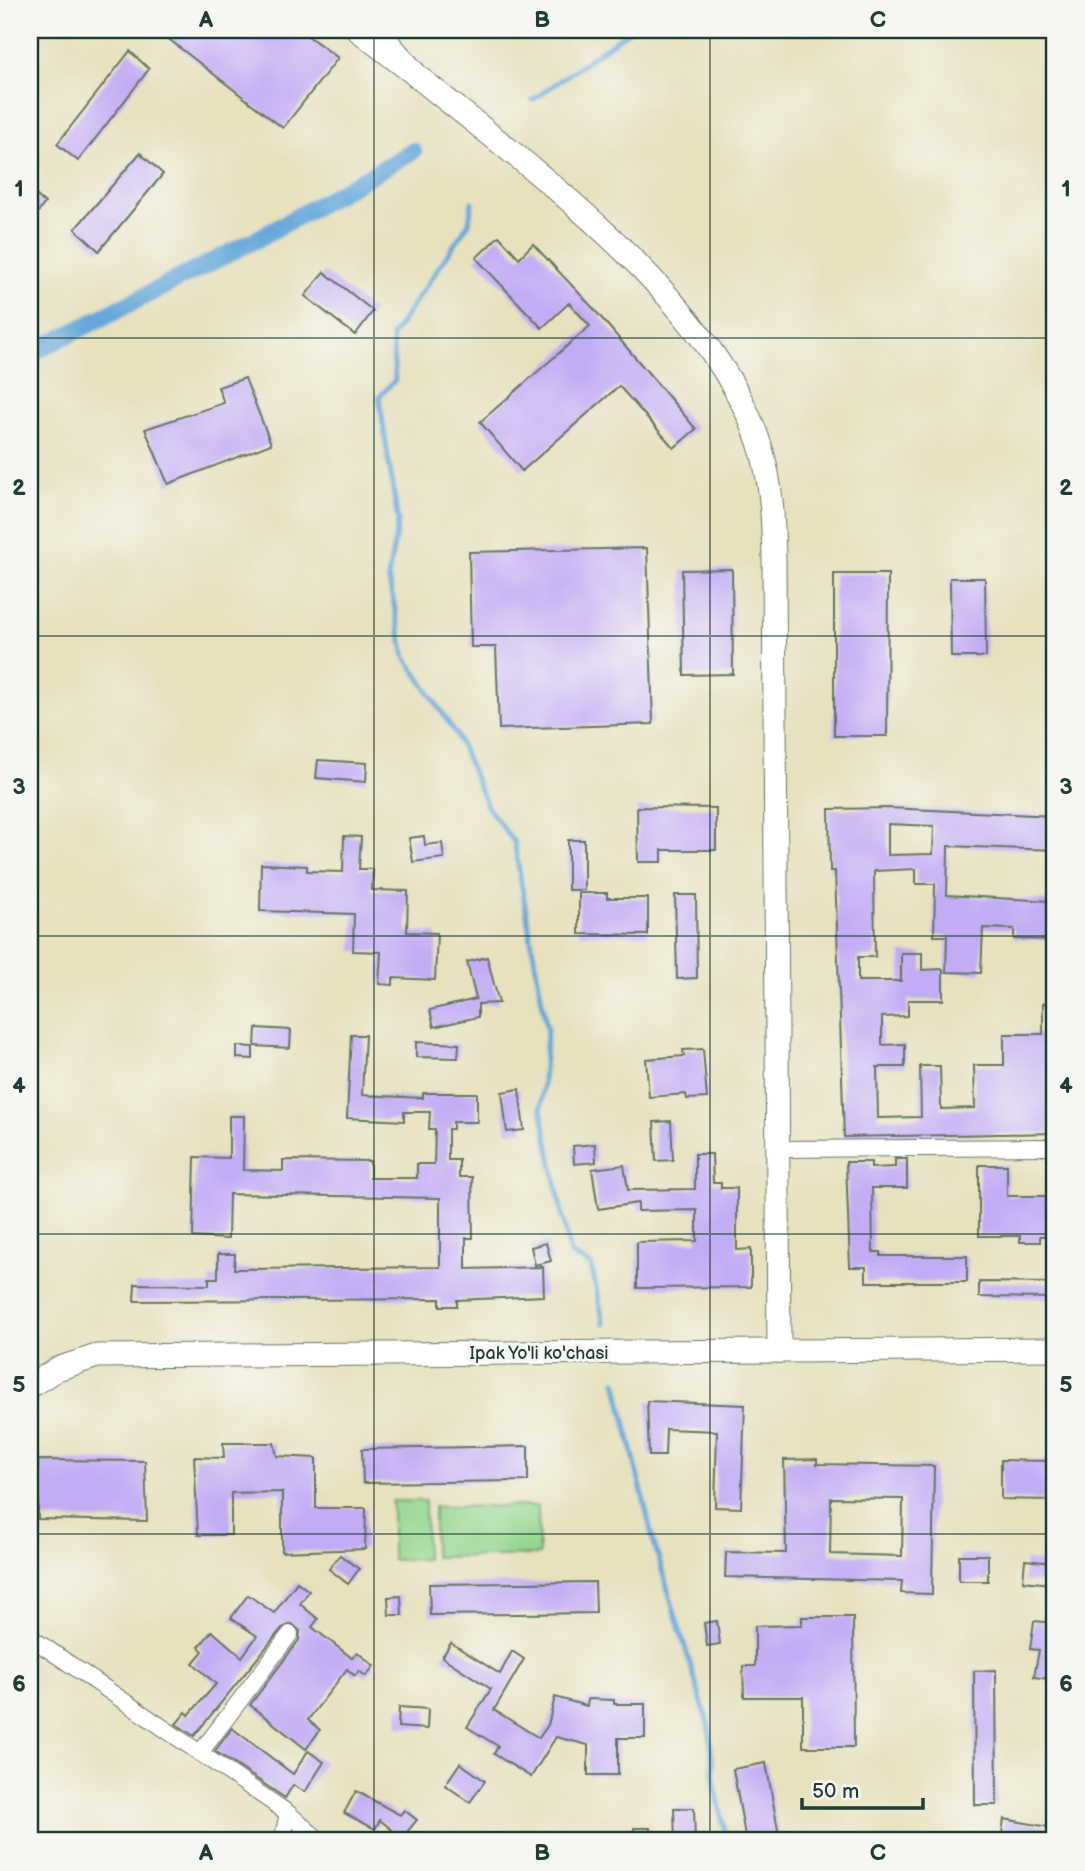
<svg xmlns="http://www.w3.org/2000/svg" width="1085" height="1871" font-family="'Balsamiq Sans',sans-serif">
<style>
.green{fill:#94d78f;stroke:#5a8a62;stroke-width:2}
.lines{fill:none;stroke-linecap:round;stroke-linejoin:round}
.stream{stroke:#66a8da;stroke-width:5}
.canal{stroke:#66a8da;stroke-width:18}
.building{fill:#c2acf5;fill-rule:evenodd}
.street-casing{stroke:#657664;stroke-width:18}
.secondary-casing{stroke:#657664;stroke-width:25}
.street{stroke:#fff;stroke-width:16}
.secondary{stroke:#fff;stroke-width:23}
.grid{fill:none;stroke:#1f3d34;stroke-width:2;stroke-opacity:0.55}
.labels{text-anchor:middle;stroke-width:6;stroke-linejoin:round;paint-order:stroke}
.street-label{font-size:18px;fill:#1f3d34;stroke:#f6f6f2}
.neatline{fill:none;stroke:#1f3d34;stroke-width:2.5}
.grid-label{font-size:23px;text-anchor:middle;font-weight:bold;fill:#1f3d34}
</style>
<rect width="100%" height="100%" fill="#f6f6f2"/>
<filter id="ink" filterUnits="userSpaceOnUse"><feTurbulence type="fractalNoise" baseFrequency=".0143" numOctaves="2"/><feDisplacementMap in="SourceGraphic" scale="14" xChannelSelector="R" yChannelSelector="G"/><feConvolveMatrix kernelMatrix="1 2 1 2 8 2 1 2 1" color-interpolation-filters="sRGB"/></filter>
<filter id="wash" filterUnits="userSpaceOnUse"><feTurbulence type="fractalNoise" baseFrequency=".00686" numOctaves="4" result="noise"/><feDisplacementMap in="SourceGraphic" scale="28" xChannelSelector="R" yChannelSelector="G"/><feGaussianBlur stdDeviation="1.57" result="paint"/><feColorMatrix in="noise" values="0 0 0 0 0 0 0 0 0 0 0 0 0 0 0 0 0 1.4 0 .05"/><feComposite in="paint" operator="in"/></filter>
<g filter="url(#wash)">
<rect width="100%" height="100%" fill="#e7e1be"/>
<g class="green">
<path d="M392,1501H425L426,1559L392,1560Z"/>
<path d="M538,1506L539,1555L434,1557V1507Z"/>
</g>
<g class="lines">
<g class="stream">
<path d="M533,100L630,30"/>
<path d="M472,202L469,223L392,336L395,380L379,397L398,522L388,577L405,656L456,734L488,808L514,842L547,1030L541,1108L570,1254L591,1265L604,1324"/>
<path d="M616,1381L653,1540L709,1727L715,1786L727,1841"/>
</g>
<path class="canal" d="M30,354L265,235L413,151"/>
</g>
<g id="blocks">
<g class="building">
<path d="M157,30H300L338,58L283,128Z"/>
<path d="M130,51L149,69L78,161L57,144Z"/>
<path d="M140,153L163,174L99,251L75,229Z"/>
<path d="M30,190L45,203L30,223Z"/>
<path d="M499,236L519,258L533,244L593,308L696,429L674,448L619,386L522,471L480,422L590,326L569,303L542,328L476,258Z"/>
<path d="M324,272L373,311L355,335L305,296Z"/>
<path d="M245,378L271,444L168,484L145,429L224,403L218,387Z"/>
<path d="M647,548L653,724L499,729L496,647H471L469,552Z"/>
<path d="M732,569L733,674L684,675L682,570Z"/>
<path d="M834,574H888L887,736H834Z"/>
<path d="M950,578H985L986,657H951Z"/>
<path d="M318,760L367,763L366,782L316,778Z"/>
<path d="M637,807L716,808V850H662V862H638Z"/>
<path d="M888,808L1055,816V850L948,846L947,895L1049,901L1048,940L1014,939V929L983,928L981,973L946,972L947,936H934L935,884H916V869L874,871L875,957H858V981H901V953H922V970L943,969V1000H908V1016L882,1017V1045L905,1044V1067H877L878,1118L921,1117L920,1066H940L941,1109L975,1108L974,1065H1004V1034H1043V1003H1055V1133L844,1137L835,871H830L829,809ZM888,824L934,826L933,854L888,855Z"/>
<path d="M344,836L361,837L359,869H373L372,890L408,891L407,932L437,933L435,980L393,978V985L379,984L381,952L353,951L354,914L260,911L261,864L307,866V871L343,872Z"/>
<path d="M424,836L425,845L442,843L444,858L413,862L409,838Z"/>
<rect x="568" y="840" width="16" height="50"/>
<path d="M579,893H607V898H648V935L579,934Z"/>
<path d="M675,895H696L697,978L677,979Z"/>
<path d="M487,957L499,1003L478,1004V1017L434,1027L430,1010L476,999L467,962Z"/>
<path d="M256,1028L291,1030L290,1048L255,1046Z"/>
<path d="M351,1035H365L362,1095L423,1098V1093H477V1122H453V1129H448V1160H459V1177H472L473,1238H466V1269L543,1267L544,1296L457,1300V1306H440V1299L134,1301L135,1284L209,1285V1278H218V1254H235L234,1269L440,1267V1198L229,1194L228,1239L193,1237L195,1157L229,1158V1116H244L243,1170L283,1171V1160L370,1161V1178H417V1164H434L435,1129H429L430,1112H404V1121L347,1118Z"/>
<path d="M416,1042L459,1044L458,1058L416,1057Z"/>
<path d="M237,1046L253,1047V1059L237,1058Z"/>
<path d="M703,1049L707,1098L687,1099L686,1094L649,1097L646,1059L684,1056L683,1050Z"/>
<path d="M519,1089L524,1130L507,1132L502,1092Z"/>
<path d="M671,1121L673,1160L656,1161L654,1122Z"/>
<path d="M595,1144L596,1162L574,1164L573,1146Z"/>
<path d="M695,1154H712L713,1183H721V1188H737V1250L751,1249V1287L637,1288V1242L697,1241V1210L638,1211V1203L598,1209L592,1169L624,1165L628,1190L695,1189Z"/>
<path d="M895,1159H907V1188H872L873,1252H881V1256H967V1282H866V1267H850L846,1162H871V1168L895,1167Z"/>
<path d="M979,1165H1007V1196H1055V1236H1040V1242H1020V1236H979Z"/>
<path d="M546,1243L551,1261L535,1265L531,1247Z"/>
<path d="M979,1282L1055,1283V1298L979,1297Z"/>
<path d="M647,1401L745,1405L741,1508L715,1507L717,1431L666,1429L665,1456H649Z"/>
<path d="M223,1443H274L277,1456L316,1458V1508H366L365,1549L282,1552V1492L231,1493V1535H198L194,1457L224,1458Z"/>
<path d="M528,1446V1481L363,1483L362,1449Z"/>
<path d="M817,1459V1464L934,1466L932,1594L901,1593L902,1581L725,1577L726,1552L786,1553L784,1460ZM831,1498L903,1499L902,1556L830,1554Z"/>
<path d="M38,1460L145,1461L147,1521L38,1519Z"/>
<path d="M1001,1460L1055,1461V1500L1001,1499Z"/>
<path d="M340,1555L359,1569L348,1584L329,1569Z"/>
<rect x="959" y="1555" width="29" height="26"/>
<path d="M1025,1560L1053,1563L1051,1584L1023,1581Z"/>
<path d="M297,1582L309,1591L300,1604L318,1619L312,1627L352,1658L357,1652L374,1666L366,1676L359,1671L355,1676L347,1669L308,1720L320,1730L306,1749L250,1705L299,1640L300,1631L292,1624L282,1628L194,1736L176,1724L186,1712L189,1715L216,1684L193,1663L203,1651L199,1647L212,1631L242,1657L257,1636L231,1618L248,1595L274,1613Z"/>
<path d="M595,1582L596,1613L430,1615L429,1584Z"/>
<path d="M401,1596L402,1615H389L388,1597Z"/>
<path d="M802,1617H853L854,1747H803V1697H744L743,1666H755V1626L802,1625Z"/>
<path d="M717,1621L720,1644L707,1646L704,1623Z"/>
<path d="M1034,1621L1055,1623V1680L1034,1677L1039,1650L1030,1649Z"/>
<path d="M451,1643L500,1674L512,1651L524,1659L494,1710L539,1738L548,1725L555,1697L587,1706L588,1699L614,1700V1704H645V1738H618V1775H588V1745L556,1737L531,1777L494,1754L498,1746L467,1727L491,1689L442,1657Z"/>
<path d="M996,1670L997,1805H975L974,1671Z"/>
<path d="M399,1707L428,1709L427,1729L398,1727Z"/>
<path d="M232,1728L293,1774L308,1751L324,1762L305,1792L293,1785L285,1798L215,1751Z"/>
<path d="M460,1763L485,1781L470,1802L445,1785Z"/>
<path d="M766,1763L780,1841H746L733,1769Z"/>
<path d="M356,1791L400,1815L404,1810L417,1820L402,1838L380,1820L375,1829L344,1813Z"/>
<path d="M674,1808H694L695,1841H675Z"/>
<path d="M1004,1819L1055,1828V1841H1001Z"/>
<rect x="634" y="1828" width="16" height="13"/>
</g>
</g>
</g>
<g filter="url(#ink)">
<use href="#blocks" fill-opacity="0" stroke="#657664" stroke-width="2"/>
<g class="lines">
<g class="street-casing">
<g id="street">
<path d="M778,1149L1055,1147"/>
<path d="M30,1637L288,1813L320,1841"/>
<path d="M200,1753L290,1634"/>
<path d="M282,1841L288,1813"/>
</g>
</g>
<g class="secondary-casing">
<g id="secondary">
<path d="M358,30L417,76L377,30"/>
<path d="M417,76C534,171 718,303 762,452C772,487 773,522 774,558L779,1351"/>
<path d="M30,1386L57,1369L97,1356L1055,1349"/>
</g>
</g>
<use href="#street" class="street"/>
<use href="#secondary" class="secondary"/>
</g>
</g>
<path class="grid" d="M374,30V1841M710,30V1841M30,338H1055M30,636H1055M30,936H1055M30,1234H1055M30,1534H1055"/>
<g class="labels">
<g class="street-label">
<text x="539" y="1359">Ipak Yo'li ko'chasi</text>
</g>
</g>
<rect width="1085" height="1871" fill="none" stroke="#f6f6f2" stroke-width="77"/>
<path d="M802 1798v10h121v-10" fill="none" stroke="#1f3d34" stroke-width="3.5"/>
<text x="812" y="1798" font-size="21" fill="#1f3d34" stroke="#f6f6f2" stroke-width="5" paint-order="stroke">50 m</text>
<rect x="38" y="38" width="1008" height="1794" class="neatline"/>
<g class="grid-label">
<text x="206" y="27">A</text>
<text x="542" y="27">B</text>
<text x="878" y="27">C</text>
<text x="19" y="196">1</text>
<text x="1066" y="196">1</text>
<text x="19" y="495">2</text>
<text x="1066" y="495">2</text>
<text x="19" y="794">3</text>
<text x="1066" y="794">3</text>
<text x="19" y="1093">4</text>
<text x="1066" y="1093">4</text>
<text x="19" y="1392">5</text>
<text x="1066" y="1392">5</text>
<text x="19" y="1691">6</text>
<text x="1066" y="1691">6</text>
<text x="206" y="1860">A</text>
<text x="542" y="1860">B</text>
<text x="878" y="1860">C</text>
</g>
</svg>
